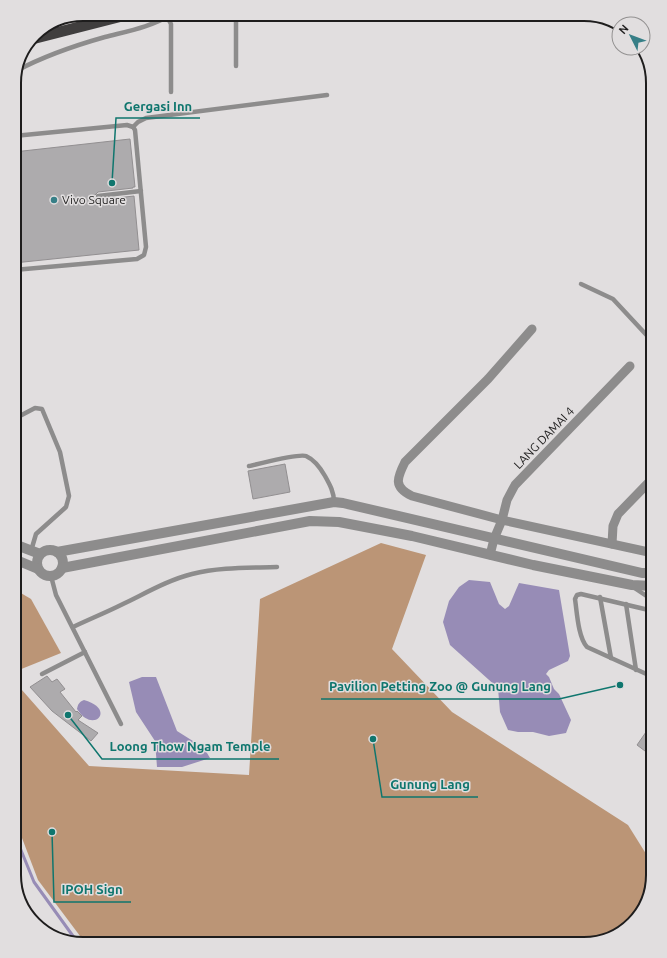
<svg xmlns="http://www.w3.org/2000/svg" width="667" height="958" font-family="Ubuntu,sans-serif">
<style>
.forest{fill:#bb9576}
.water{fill:#978cb6}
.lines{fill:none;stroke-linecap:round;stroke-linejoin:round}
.stream{stroke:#978cb6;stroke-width:3}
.building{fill:#adabad;stroke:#928f91}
.service{stroke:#8d8c8c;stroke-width:4.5}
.minor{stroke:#8d8c8c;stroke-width:9}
.tertiary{stroke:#8d8c8c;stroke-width:10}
.trunk{stroke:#403e3e;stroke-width:11}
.poi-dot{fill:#377f87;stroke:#e1dedf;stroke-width:1.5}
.labels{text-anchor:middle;stroke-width:3;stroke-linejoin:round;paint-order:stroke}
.poi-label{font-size:12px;fill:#1e1d1d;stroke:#e1dedf;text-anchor:start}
.street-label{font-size:12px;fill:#1e1d1d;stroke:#e1dedf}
.rim{fill:none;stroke:#1e1d1d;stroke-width:2}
.leader{fill:none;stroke:#0f766e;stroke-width:1.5}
.callout-dot{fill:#0f766e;stroke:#e1dedf;stroke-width:1.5}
.callout-label{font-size:13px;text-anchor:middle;font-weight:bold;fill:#0f766e;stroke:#e1dedf;stroke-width:3;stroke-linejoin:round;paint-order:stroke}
</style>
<rect width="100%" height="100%" fill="#e1dedf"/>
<g class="forest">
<path d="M381,543L426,555L392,649L452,712L628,825L653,865V875L644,909L618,935L584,944H86L38,880L14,817V681L89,766L249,775L260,599Z"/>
<path d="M14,589L31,599L61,653L14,672Z"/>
</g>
<g class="water">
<path d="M469,580L490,582L499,604L505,609L509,606L519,583L559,590L570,656L568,661L549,670L546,674L549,677L554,689L559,694L571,720L566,733L549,736L533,732H518L508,730L500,712L498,688L450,645L443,622L449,601L459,587Z"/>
<path d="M142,677H156L177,731L204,748L210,758L182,767H157L155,741L136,712L129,682Z"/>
<path d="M84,700C117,709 93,735 77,709C78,704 79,702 84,700Z"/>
</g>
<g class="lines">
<path class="stream" d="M14,833L34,882L78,943"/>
</g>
<g class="building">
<path d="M130,139L135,187H133V188L98,192L94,196L95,199L98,200L134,196L139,250L14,263V152Z"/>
<path d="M285,464L290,492L253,499L248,471Z"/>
<path d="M47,676L52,682L57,679L65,689L60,692L76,712L77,711L82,716L78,720L98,733L91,741L52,711L30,687Z"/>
<path d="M653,722V757L637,745Z"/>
</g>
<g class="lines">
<g class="service">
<path d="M562,14L604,19"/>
<path d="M167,17L171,24V92"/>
<path d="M236,66V14"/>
<path d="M16,71C46,55 73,46 105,37C128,31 151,27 172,14"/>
<path d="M133,127L138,122L146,118L327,95"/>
<path d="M98,196L141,191"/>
<path d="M14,270L137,259L144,255L146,247L135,130L133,127L127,125L14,136"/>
<path d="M581,284L613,299L653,342"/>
<path d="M16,418L35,408L42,409L60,452L69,496L66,507L36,534L31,551"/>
<path d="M249,466C260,464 298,453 306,456C315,460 321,469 325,476C330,485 334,492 334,502"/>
<path d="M51,576L56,595L121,724"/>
<path d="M633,587L651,599L653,603"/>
<path d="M600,597L611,658"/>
<path d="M626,604L636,670"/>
<path d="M73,627C90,619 107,612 123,604C146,593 168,580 192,574C220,567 249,568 277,567"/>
<path d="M42,674L85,652"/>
<path d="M653,677L587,647C578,637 577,612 575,599L577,595L581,594L653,611"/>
</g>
<g class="minor">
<path d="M532,329L488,379L405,462C397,478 393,487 412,496L502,520L653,553"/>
<path d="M612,544L613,526L618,514L653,478"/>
<path d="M490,555L494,539L502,520L507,500L515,485L630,366"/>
</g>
<g class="tertiary">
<path d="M14,544L40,554"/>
<circle cx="50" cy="563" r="13"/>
<path d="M57,552L334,502L343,503L642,573H653"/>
<path d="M14,559L38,569"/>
<path d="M62,568L310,521L339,522L412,536L533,565L632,585L653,586"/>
</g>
<path class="trunk" d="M32,39L130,14"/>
</g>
<circle class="poi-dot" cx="54" cy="200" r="4"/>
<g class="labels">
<g class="poi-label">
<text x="62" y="204">Vivo Square</text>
</g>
<g class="street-label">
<text transform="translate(544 438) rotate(-46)" y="4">LANG DAMAI 4</text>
</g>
</g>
<path d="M0 0H667V958H0ZM83 21H584A62 62 0 0 1 646 83V875A62 62 0 0 1 584 937H83A62 62 0 0 1 21 875V83A62 62 0 0 1 83 21Z" fill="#e1dedf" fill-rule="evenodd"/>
<path class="rim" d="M83 21H584A62 62 0 0 1 646 83V875A62 62 0 0 1 584 937H83A62 62 0 0 1 21 875V83A62 62 0 0 1 83 21Z"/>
<path class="leader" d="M112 183L116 118H200M620 685L559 699H321M68 715L102 759H279M373 739L382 797H478M52 832L54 902H131"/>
<g class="callout-dot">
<circle cx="112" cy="183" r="4"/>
<circle cx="620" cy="685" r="4"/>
<circle cx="68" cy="715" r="4"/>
<circle cx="373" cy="739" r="4"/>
<circle cx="52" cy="832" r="4"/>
</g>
<g class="callout-label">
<text x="158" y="111">Gergasi Inn</text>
<text x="440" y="691">Pavilion Petting Zoo @ Gunung Lang</text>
<text x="190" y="751">Loong Thow Ngam Temple</text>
<text x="430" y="789">Gunung Lang</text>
<text x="92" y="894">IPOH Sign</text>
</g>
<g transform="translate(631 36) rotate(312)"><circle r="19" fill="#e1dedf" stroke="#939191"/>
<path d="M0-3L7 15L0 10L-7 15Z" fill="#377f87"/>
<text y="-6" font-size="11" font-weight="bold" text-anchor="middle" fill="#1e1d1d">N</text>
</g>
</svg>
